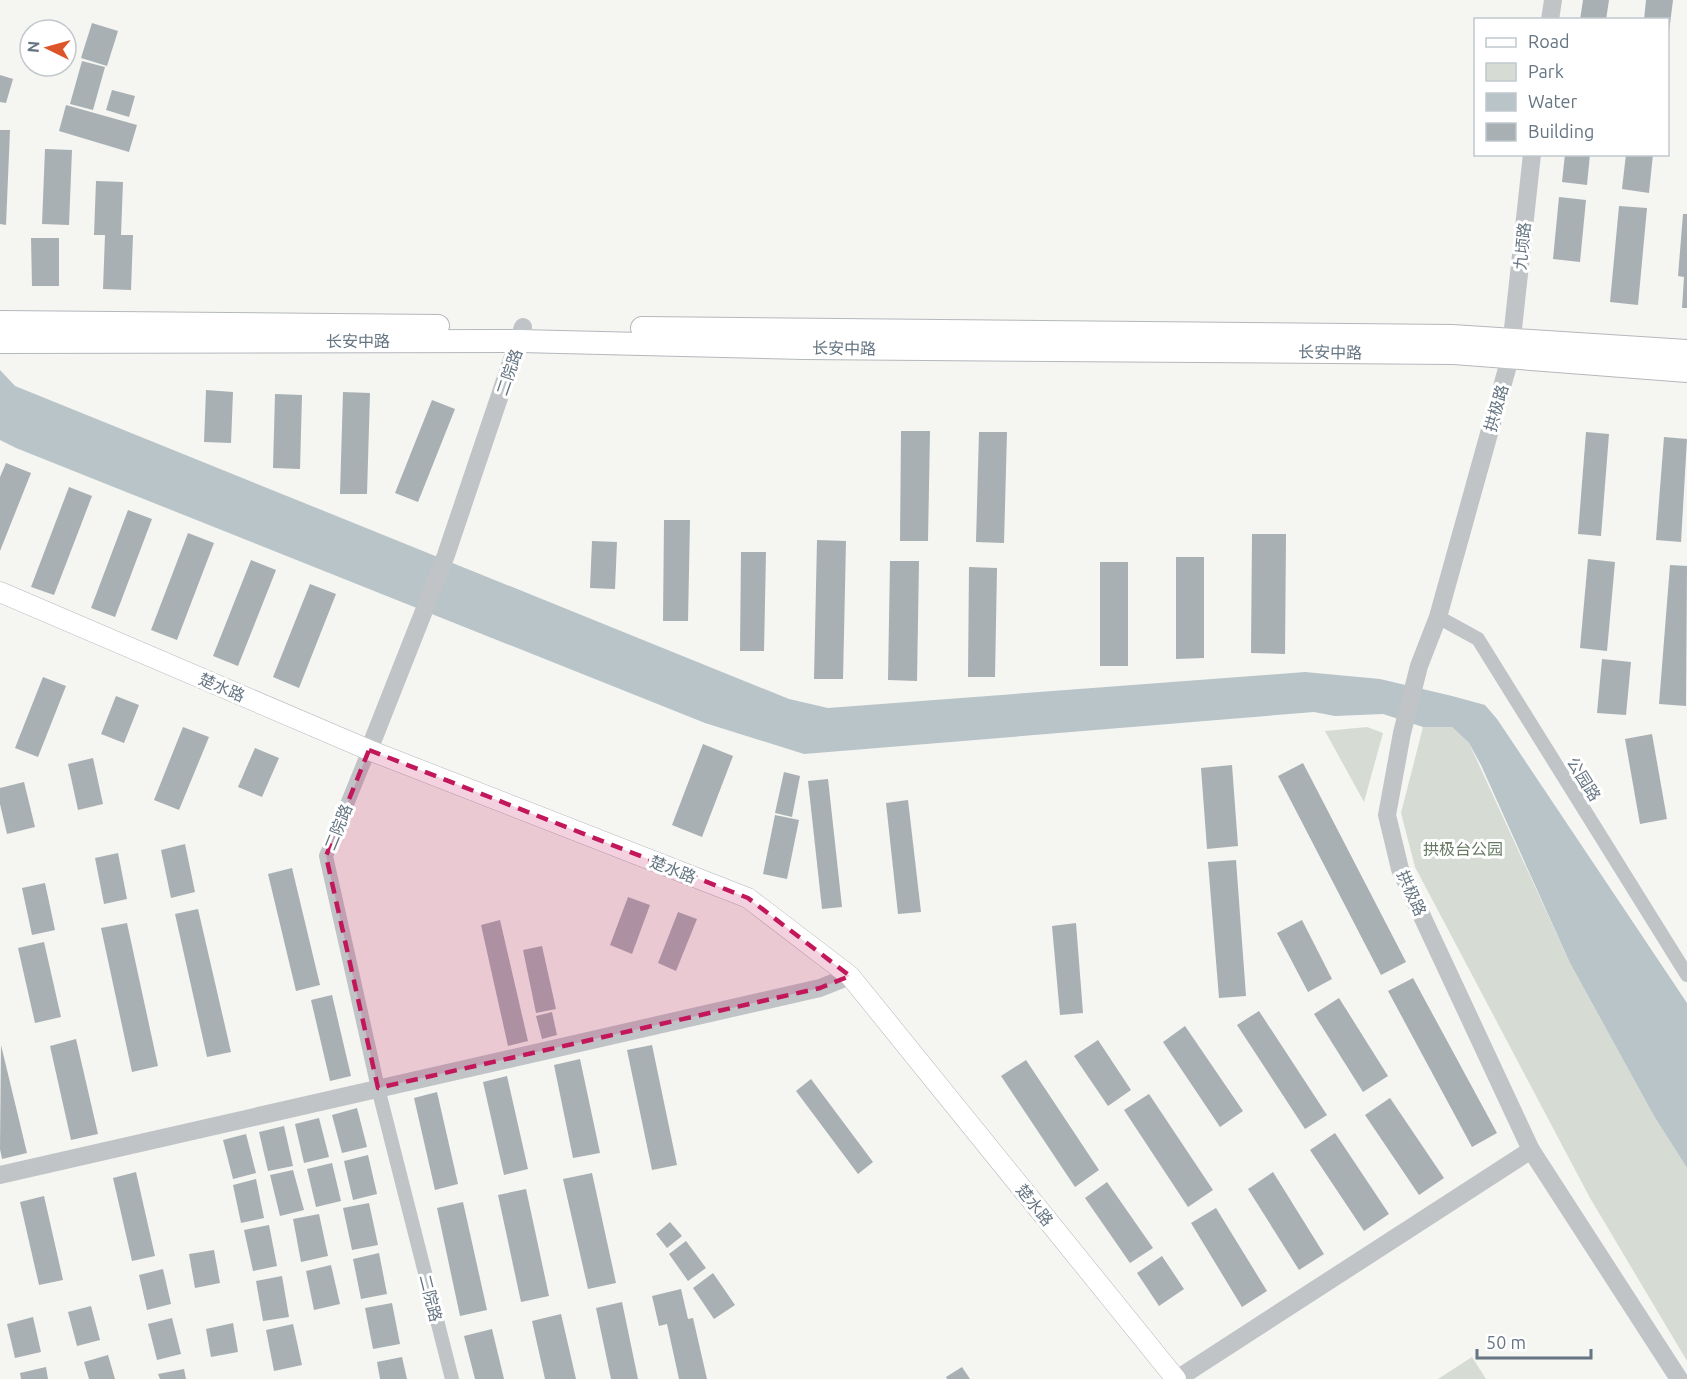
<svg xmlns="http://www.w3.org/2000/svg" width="1687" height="1379" font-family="Ubuntu,'Noto Sans SC',sans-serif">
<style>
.green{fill:#d6dcd3}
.water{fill:#b8c4c8}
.building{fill:#a8b0b4}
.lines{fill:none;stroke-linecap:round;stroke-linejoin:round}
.secondary-casing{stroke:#b3b8bc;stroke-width:21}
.primary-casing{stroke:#b3b8bb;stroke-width:24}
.minor{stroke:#c0c4c7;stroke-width:14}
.tertiary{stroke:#c0c4c7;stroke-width:18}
.secondary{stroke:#fff;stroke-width:20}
.primary{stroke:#fff;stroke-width:22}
.marked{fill:#c2185b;fill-opacity:0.2;stroke:#c2185b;stroke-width:4.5;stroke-dasharray:12 8;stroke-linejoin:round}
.labels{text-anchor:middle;stroke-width:6;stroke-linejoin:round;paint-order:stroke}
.street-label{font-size:16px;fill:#657582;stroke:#fff}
.park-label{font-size:16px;fill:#687964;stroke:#fff}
</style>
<rect width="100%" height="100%" fill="#f5f5f2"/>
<g class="green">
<path d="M1367,727L1383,733L1364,802L1325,731Z"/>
<path d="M1423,727H1452L1469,743L1570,963L1654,1116L1687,1168V1361L1590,1198L1415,867L1401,813Z"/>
<path d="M1472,1357L1486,1379H1438Z"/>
</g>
<path class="water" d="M0,370L15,386L789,699L828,708L1305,672L1380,679L1452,696L1485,705L1497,719L1687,1003V1168L1654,1116L1570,963L1481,765L1469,743L1452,727H1423L1383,714L1335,716L1314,712L804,754L705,723L16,448L0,440Z"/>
<g class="building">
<path d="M1583,0H1609L1606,20H1580Z"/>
<path d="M1646,0H1673L1669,32L1668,20H1644Z"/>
<path d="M92,23L118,31L107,66L81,58Z"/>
<path d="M82,61L105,67L93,110L70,104Z"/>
<path d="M0,75L13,79L6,103L0,102Z"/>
<path d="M112,90L135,96L129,117L106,110Z"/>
<path d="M66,105L137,125L129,152L59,131Z"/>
<path d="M0,130H10L6,225L0,224Z"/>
<path d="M45,149L72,150L69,225L42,224Z"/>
<path d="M1565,154H1590L1587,185L1562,182Z"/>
<path d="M1626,154H1653L1649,193L1622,189Z"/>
<path d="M96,181L123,182L121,235H133L131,290L103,289L105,235H94Z"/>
<path d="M1559,197L1586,200L1580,262L1553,259Z"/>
<path d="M1619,206L1647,208L1638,305L1610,302Z"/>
<path d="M1683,214H1687V308H1682L1684,277L1678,276Z"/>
<path d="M31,238H59V286H32Z"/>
<path d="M206,390L233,392L231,443L204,442Z"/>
<path d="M343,392L370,393L367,494H340Z"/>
<path d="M275,394L302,395L300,469L273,468Z"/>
<path d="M432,400L455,409L418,502L395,493Z"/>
<path d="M901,431H930L928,541H900Z"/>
<path d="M979,432H1007L1004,543L976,542Z"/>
<path d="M1586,432L1609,434L1601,536L1578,534Z"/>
<path d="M1664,437L1687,439L1681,542L1656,540Z"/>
<path d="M6,463L31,473L0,551V477Z"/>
<path d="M69,487L92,496L54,595L31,587Z"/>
<path d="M128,510L152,519L115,617L91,608Z"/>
<path d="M664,520H690L688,621H663Z"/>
<path d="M188,533L214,543L177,640L151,630Z"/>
<path d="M1252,534H1286L1285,654L1251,653Z"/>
<path d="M817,540L846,541L843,679H814Z"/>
<path d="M592,541L617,542L615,589L590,588Z"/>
<path d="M741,552H766L764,651H740Z"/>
<path d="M1176,557H1204V658L1176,659Z"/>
<path d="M1588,559L1615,562L1607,651L1580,648Z"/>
<path d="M251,560L276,570L238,666L213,656Z"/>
<path d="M890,561H919L917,681L888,680Z"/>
<rect x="1100" y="562" width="28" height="104"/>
<path d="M1670,565L1687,566L1686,706L1659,704Z"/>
<path d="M969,567L997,568L995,677H968Z"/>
<path d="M310,584L336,594L299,688L273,677Z"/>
<path d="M1602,659L1631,662L1626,715L1597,713Z"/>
<path d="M43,677L66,686L38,757L15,748Z"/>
<path d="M116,696L139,705L124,743L101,734Z"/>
<path d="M183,727L209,737L179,810L154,800Z"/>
<path d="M1652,734L1667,819L1640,824L1625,739Z"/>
<path d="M703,744L733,756L702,837L672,825Z"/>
<path d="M255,748L279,758L262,797L238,787Z"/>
<path d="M93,758L103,804L78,810L68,764Z"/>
<path d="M1303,763L1406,962L1381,975L1278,776Z"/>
<path d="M1232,765L1238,846L1207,849L1201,768Z"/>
<path d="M784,772L800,776L792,817L775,813Z"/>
<path d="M828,779L842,907L822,909L808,781Z"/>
<path d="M24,782L35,827L7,834L0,804V788Z"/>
<path d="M908,800L921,912L898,914L886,803Z"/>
<path d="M775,815L799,820L787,879L763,874Z"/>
<path d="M185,844L195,892L171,898L161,850Z"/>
<path d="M118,853L127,899L104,904L95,858Z"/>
<path d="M1236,860L1246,996L1219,998L1208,862Z"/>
<path d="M292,868L320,985L296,991L268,874Z"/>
<path d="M45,883L55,930L32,935L22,888Z"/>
<path d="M628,897L650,905L632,954L610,945Z"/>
<path d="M198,909L231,1052L207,1057L175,914Z"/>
<path d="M678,912L697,919L676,971L658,963Z"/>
<path d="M500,920L528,1041L508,1046L481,925Z"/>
<path d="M1302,920L1332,979L1308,992L1277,933Z"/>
<path d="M127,923L158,1066L132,1072L101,928Z"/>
<path d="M1076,923L1083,1013L1060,1015L1052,926Z"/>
<path d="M44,942L61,1017L35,1023L18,948Z"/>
<path d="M542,946L556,1009L536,1013L523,950Z"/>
<path d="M1413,978L1497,1133L1472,1147L1388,991Z"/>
<path d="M332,995L351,1076L330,1081L311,1000Z"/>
<path d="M1339,998L1388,1076L1363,1092L1314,1014Z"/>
<path d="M1259,1011L1327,1115L1305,1129L1237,1025Z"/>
<path d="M552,1012L557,1035L542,1039L536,1016Z"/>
<path d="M1185,1026L1243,1111L1220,1127L1163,1042Z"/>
<path d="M76,1039L98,1134L71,1140L50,1046Z"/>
<path d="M1098,1040L1131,1090L1108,1106L1074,1056Z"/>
<path d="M1,1045L27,1153L2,1159L0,1149Z"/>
<path d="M652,1045L677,1165L652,1170L627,1050Z"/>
<path d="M580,1059L600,1153L573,1158L554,1065Z"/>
<path d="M1026,1060L1099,1170L1075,1187L1001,1076Z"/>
<path d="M507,1076L528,1169L504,1175L483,1082Z"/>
<path d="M811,1079L873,1162L858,1174L796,1091Z"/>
<path d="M437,1092L458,1184L435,1190L414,1098Z"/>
<path d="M1149,1094L1213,1190L1188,1207L1124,1110Z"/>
<path d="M1390,1098L1444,1178L1419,1195L1365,1115Z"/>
<path d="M357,1108L367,1147L342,1153L332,1115Z"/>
<path d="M319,1118L329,1157L304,1163L295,1124Z"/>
<path d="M284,1126L293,1166L268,1171L259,1132Z"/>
<path d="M1335,1133L1389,1214L1364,1231L1310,1150Z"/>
<path d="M246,1134L256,1173L233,1179L223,1140Z"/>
<path d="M368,1155L377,1194L353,1200L344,1161Z"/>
<path d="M332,1163L341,1201L316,1207L307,1169Z"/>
<path d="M293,1170L304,1210L280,1216L270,1175Z"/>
<path d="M136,1172L155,1256L132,1261L113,1178Z"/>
<path d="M1273,1172L1324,1254L1299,1270L1248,1189Z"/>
<path d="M592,1173L616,1283L588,1289L563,1179Z"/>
<path d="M256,1179L264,1218L241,1223L233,1185Z"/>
<path d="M1107,1182L1153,1248L1130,1263L1085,1198Z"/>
<path d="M526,1189L549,1296L521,1302L498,1195Z"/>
<path d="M44,1196L63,1280L39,1285L20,1202Z"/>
<path d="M463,1202L487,1310L460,1316L437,1208Z"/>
<path d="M369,1203L378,1245L352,1250L343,1208Z"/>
<path d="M1216,1208L1267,1291L1242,1307L1191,1223Z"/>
<path d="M319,1214L328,1256L301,1262L293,1219Z"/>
<path d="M670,1222L682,1236L667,1248L656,1234Z"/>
<path d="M269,1225L277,1266L253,1271L244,1230Z"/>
<path d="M686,1241L706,1268L688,1281L669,1254Z"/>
<path d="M214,1250L220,1283L195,1288L189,1254Z"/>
<path d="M379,1253L387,1294L361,1299L353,1259Z"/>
<path d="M1162,1256L1184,1289L1159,1306L1137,1273Z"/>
<path d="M331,1265L340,1304L314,1310L306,1271Z"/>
<path d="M163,1269L171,1304L147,1310L139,1275Z"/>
<path d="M713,1273L735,1305L714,1319L693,1288Z"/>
<path d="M282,1276L289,1317L263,1321L256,1281Z"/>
<path d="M681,1289L688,1319L693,1318L707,1379H679L667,1324L659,1326L652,1296Z"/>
<path d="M622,1302L638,1379H611L596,1308Z"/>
<path d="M392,1303L400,1344L373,1349L365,1308Z"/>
<path d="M91,1306L100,1340L77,1346L68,1312Z"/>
<path d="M561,1314L576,1379H545L532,1321Z"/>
<path d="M33,1317L41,1352L15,1358L7,1324Z"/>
<path d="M172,1318L181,1354L157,1360L148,1324Z"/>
<path d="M233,1323L238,1352L211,1357L206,1329Z"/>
<path d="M293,1324L302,1365L274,1371L266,1330Z"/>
<path d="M492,1329L504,1379H475L464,1336Z"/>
<path d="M108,1355L115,1379H89L84,1362Z"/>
<path d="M402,1357L407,1379H380L377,1362Z"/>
<path d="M46,1367L48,1379H21L20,1373Z"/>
<path d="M962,1367L970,1379H947L946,1377Z"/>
<path d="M184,1369L186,1379H160L158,1374Z"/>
</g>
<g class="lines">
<g class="secondary-casing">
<path id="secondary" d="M0,592L369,750L748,898L850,976L1176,1379"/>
</g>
<g class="primary-casing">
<g id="primary">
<path d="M0,322L438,326"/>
<path d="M642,328L1452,336L1687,351"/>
<path d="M0,342L520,341L804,348L1454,353L1687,371"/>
</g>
</g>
<g class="minor">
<path d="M1438,617L1478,639L1687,975"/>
<path d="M369,750L326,856L378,1088L452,1379"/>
</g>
<g class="tertiary">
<path d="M1550,20L1553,0"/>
<path d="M1512,338L1532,154"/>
<path d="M1510,358L1438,617L1419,666L1402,733L1387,815L1400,869L1531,1150L1679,1379"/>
<path d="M369,750L446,555L523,327"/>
<path d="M0,1175L820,988L850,976"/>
<path d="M1177,1379L1531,1150"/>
</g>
<use href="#secondary" class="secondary"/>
<use href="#primary" class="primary"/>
</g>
<path class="marked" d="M369,750L748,898L850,976L820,988L378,1088L326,856Z"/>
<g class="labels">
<g class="street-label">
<text transform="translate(1522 246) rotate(-84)" y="6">九顷路</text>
<text x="358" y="347">长安中路</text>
<text transform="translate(844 348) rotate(1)" y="6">长安中路</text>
<text transform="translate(1330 352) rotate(1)" y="6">长安中路</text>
<text transform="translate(509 372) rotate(-71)" y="6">二院路</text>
<text transform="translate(1496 408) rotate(-74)" y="6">拱极路</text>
<text transform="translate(222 687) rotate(23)" y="6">楚水路</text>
<text transform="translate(1584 779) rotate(58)" y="6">公园路</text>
<text transform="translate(338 827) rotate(-68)" y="6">二院路</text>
<text transform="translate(673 869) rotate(21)" y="6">楚水路</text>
<text transform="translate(1412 893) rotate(66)" y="6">拱极路</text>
<text transform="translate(1035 1205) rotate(51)" y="6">楚水路</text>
<text transform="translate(431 1298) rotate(76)" y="6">二院路</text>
</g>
<g class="park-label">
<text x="1463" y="855">拱极台公园</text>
</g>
</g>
<rect x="1474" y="18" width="195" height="138" fill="#ffffff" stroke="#c1c8cd" stroke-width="1.5"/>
<rect x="1486" y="38" width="30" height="9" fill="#ffffff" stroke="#c1c8cd" stroke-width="1.5"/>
<text x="1528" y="48" font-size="18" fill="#657582">Road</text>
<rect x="1486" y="63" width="30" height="18" fill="#d6dcd3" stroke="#c1c8cd" stroke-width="1.5"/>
<text x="1528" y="78" font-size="18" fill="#657582">Park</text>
<rect x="1486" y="93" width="30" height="18" fill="#b8c4c8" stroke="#c1c8cd" stroke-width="1.5"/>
<text x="1528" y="108" font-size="18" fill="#657582">Water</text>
<rect x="1486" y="123" width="30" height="18" fill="#a8b0b4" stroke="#c1c8cd" stroke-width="1.5"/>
<text x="1528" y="138" font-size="18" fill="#657582">Building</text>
<g transform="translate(48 48) rotate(275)"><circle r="28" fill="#ffffff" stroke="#c1c8cd" stroke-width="1.5"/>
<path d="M0-4.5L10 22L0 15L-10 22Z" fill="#dd5429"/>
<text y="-9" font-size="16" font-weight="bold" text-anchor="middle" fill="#657582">N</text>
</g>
<path d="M1477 1349v9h114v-9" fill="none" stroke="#657582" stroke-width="3"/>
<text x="1486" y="1349" font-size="18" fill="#657582" stroke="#ffffff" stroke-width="4.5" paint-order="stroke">50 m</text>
</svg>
